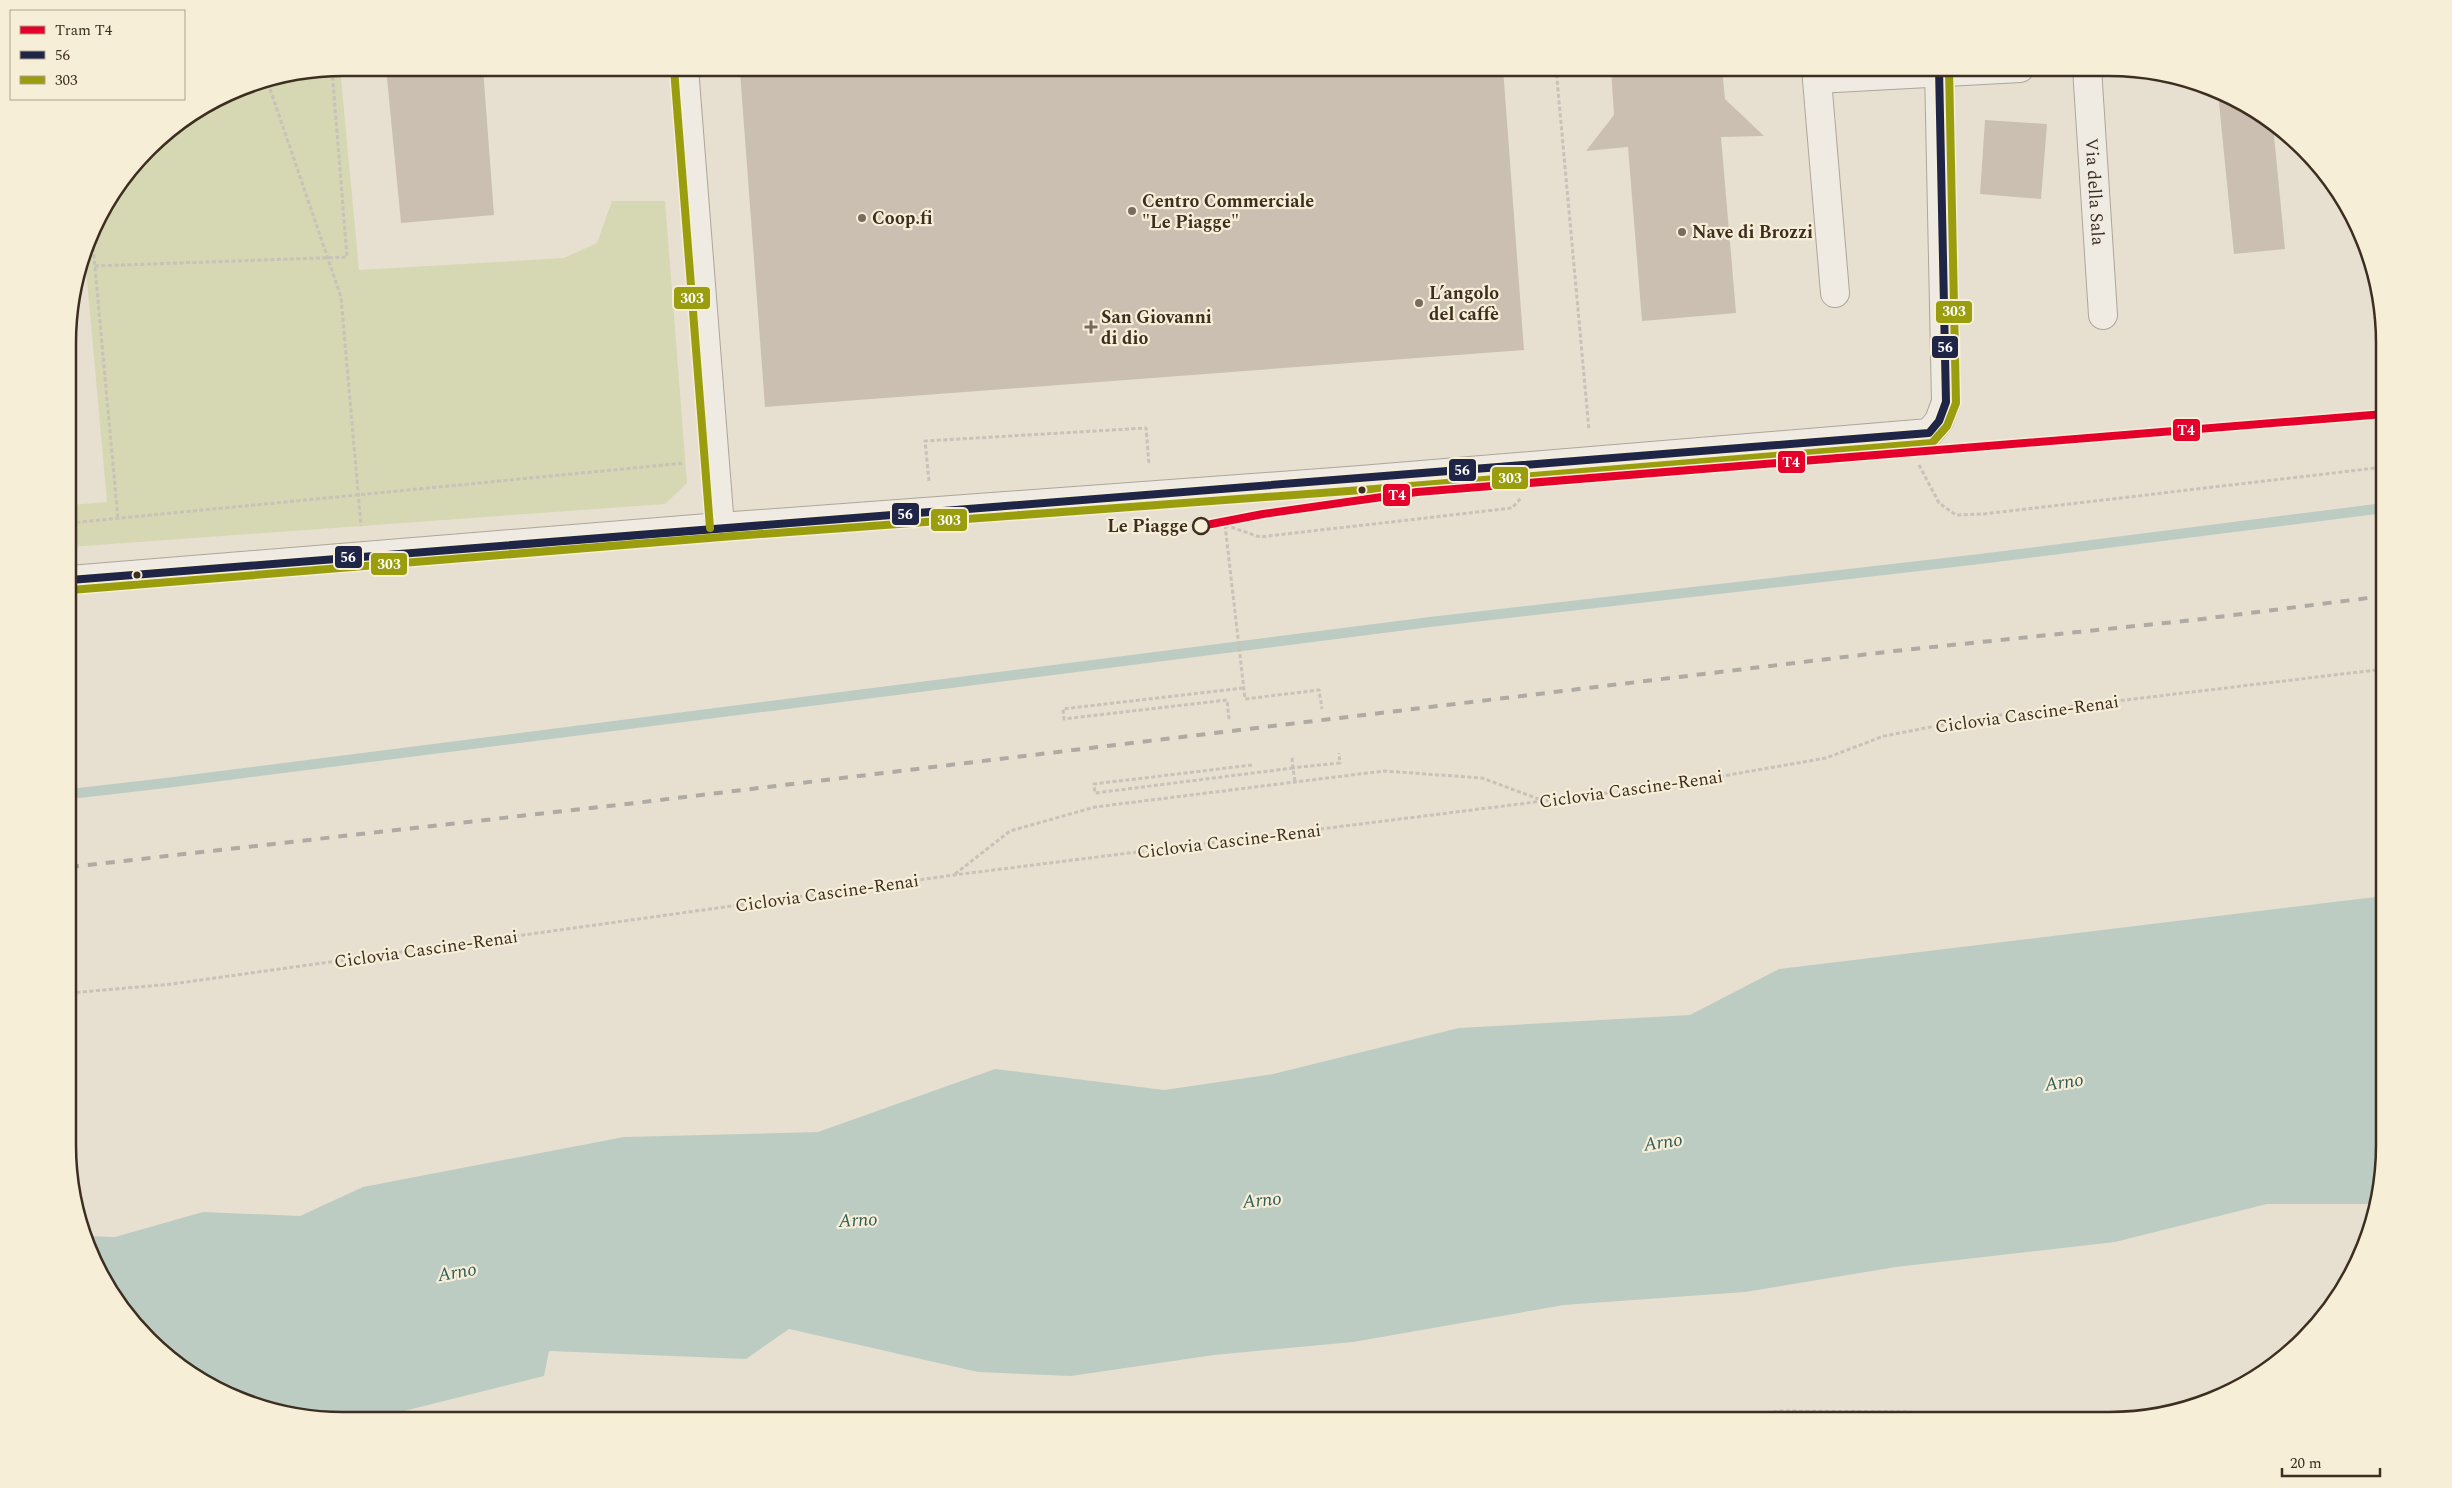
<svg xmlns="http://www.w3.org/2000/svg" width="2452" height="1488" font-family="Spectral,serif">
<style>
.green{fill:#d6d7b3}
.water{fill:#bcccc2}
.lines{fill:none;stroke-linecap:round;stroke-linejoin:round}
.stream{stroke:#bcccc2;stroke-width:10}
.building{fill:#cbbfb2}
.street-casing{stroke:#ada599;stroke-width:30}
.path{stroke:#c8c2b9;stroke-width:3;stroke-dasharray:4 2.5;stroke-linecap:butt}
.street{stroke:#efebe3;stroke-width:28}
.rail{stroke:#afaaa2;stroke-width:4;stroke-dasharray:9 9;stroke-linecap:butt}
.bus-1-casing{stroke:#f7eed8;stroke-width:11}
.bus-2-casing{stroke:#f7eed8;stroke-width:11}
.bus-1{stroke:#1f2547;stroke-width:8}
.bus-2{stroke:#999d0e;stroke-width:8}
.tram-1-casing{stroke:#f7eed8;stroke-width:11}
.tram-1{stroke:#e4002b;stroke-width:8}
.poi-dot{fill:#786c5e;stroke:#f7eed8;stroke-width:2}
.bus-dot{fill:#3d2e20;stroke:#f7eed8;stroke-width:2}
.stop-dot{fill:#f7eed8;stroke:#3d2e20;stroke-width:2.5}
.labels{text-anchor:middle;stroke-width:4.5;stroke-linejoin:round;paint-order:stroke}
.street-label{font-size:18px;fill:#3d2e20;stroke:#f7eed8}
.poi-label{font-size:18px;font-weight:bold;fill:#3d2e20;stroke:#f7eed8;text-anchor:start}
.stop-label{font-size:18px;font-weight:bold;fill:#3d2e20;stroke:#f7eed8;text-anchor:end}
.water-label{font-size:19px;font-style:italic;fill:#2f5d5a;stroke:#f7eed8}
.rim{fill:none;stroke:#3d2e20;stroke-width:2.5}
.line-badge{stroke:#f7eed8;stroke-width:2}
.badge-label{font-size:14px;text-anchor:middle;font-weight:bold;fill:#fff}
</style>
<rect width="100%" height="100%" fill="#e7e0d1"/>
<path class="green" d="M340,68L359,270L564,258L597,243L612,201H665L687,483L665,504L70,547V505L107,502L85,258L96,221L161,136L238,88Z"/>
<path class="water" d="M2384,896V1162L2377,1204H2267L2115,1242L1896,1267L1745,1292L1564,1305L1353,1342L1214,1355L1071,1376L978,1372L789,1329L746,1359L549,1351L544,1376L368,1420H343L272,1411L205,1383L148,1340L114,1298L84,1236L115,1237L203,1212L300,1216L363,1187L624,1137L818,1132L995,1069L1164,1090L1273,1074L1459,1028L1690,1015L1779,969Z"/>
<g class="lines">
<path class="stream" d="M70,794L166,783L1430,622L1980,559L2384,508"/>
</g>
<g class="building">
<path d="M386,68H483L494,215L401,223Z"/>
<path d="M801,68H1503L1524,350L765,407L740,72Z"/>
<path d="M1611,68H1722L1725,99L1764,136L1721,137L1736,313L1642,321L1628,147L1586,151L1614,115Z"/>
<path d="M2218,93L2247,105L2273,125L2285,249L2234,254Z"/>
<path d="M1985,120L2047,124L2041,199L1980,194Z"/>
</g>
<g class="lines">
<g class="street-casing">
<g id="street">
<path d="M684,68L720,527"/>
<path d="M1816,68L1835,293"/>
<path id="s1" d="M2087,68L2103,315"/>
<path d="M1817,79L2020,68"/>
<path d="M70,580L720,527L1361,480L1929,433L1939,421L1946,402L1939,68"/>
</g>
</g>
<g class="path">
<path d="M1556,68L1589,430"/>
<path d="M268,83L341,297L361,526"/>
<path d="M92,235L118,519"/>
<path d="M95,266L347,257L332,70"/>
<path d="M1919,465L1939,503L1956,515L1984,514L2384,467"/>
<path d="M929,481L925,441L1146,428L1149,464"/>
<path d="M70,523L684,463"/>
<path d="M1219,523L1260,537L1512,508L1521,498"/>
<path d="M1225,525L1245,699L1319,690L1322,709"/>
<path d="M1229,719L1227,700L1064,719L1063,709L1244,688"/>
<path d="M1292,758L1293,768"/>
<path d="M1252,765L1094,784L1095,793L1293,768L1295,782"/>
<path d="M1291,768L1340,763L1339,753"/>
<path d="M955,874L1010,831L1095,807L1295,782L1384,771L1482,778L1544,801"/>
<path d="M70,993L172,984L954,875L1671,785L1826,758L1884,736L1983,717L2384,669"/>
<path d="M1702,1420L1782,1411L1905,1412L2060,1419L2189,1407"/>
</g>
<use href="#street" class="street"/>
<path class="rail" d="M70,867L635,803L1894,651L2194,620L2384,596"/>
<g class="bus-1-casing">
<path id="bus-1" d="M70,580C690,529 1309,484 1929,433L1939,421L1946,402L1939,68"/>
</g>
<g class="bus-2-casing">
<g id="bus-2">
<path d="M674,69L710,528"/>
<path d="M71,590L721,537L1362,490L1932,443L1947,426L1956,403L1949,68"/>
</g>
</g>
<use href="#bus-1" class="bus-1"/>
<use href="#bus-2" class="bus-2"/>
<g class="tram-1-casing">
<path id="tram-1" d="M1201,526L1263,514L1417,492L2384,414"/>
</g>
<use href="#tram-1" class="tram-1"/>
</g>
<g class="poi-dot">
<circle cx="1132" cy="211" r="5"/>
<circle cx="862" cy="218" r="5"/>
<circle cx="1682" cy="232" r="5"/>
<circle cx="1419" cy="303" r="5"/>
<path d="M1088.5 319.5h5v5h5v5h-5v5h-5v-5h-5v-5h5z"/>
</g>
<g class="bus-dot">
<circle cx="1362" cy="490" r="4.5"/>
<circle cx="137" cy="575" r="4.5"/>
</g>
<circle class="stop-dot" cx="1201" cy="526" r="8"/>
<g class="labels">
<g class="street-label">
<text dy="6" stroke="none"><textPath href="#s1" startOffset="124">Via della Sala</textPath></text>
<text transform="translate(2027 714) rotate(-8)" y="6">Ciclovia Cascine-Renai</text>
<text transform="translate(1631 789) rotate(-8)" y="6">Ciclovia Cascine-Renai</text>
<text transform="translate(1229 841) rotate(-7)" y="6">Ciclovia Cascine-Renai</text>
<text transform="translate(827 893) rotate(-8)" y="6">Ciclovia Cascine-Renai</text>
<text transform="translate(426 949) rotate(-8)" y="6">Ciclovia Cascine-Renai</text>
</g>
<g class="poi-label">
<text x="1142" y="207">Centro Commerciale<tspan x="1142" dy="21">"Le Piagge"</tspan></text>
<text x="872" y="224">Coop.fi</text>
<text x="1692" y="238">Nave di Brozzi</text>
<text x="1429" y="299">L’angolo<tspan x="1429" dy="21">del caffè</tspan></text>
<text x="1101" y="323">San Giovanni<tspan x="1101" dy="21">di dio</tspan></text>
</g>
<g class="stop-label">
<text x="1188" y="532">Le Piagge</text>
</g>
<g class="water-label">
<text transform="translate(2064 1081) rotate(-8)" y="7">Arno</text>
<text transform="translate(1663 1141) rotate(-8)" y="7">Arno</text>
<text transform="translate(1262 1199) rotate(-5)" y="7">Arno</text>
<text transform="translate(858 1219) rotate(-3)" y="7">Arno</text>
<text transform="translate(457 1271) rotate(-10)" y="7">Arno</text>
</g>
</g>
<path d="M0 0H2452V1488H0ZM343 76H2109A267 267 0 0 1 2376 343V1145A267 267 0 0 1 2109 1412H343A267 267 0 0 1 76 1145V343A267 267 0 0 1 343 76Z" fill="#f7eed8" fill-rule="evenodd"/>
<path class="rim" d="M343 76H2109A267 267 0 0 1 2376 343V1145A267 267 0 0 1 2109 1412H343A267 267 0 0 1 76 1145V343A267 267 0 0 1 343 76Z"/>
<g class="line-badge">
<rect x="673" y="286" width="38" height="24" rx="5" fill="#999d0e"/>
<rect x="1935" y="300" width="38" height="24" rx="5" fill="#999d0e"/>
<rect x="1931" y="335" width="28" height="24" rx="5" fill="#1f2547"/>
<rect x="2172" y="418" width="29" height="24" rx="5" fill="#e4002b"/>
<rect x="1777" y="450" width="29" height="24" rx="5" fill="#e4002b"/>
<rect x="1448" y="458" width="29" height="24" rx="5" fill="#1f2547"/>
<rect x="1491" y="466" width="38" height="24" rx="5" fill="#999d0e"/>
<rect x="1382" y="483" width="29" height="24" rx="5" fill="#e4002b"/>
<rect x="891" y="502" width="29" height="24" rx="5" fill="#1f2547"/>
<rect x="930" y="508" width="38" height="24" rx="5" fill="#999d0e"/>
<rect x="334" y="545" width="29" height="24" rx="5" fill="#1f2547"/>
<rect x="370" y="552" width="38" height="24" rx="5" fill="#999d0e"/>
</g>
<g class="badge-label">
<text x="692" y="303">303</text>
<text x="1954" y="316">303</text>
<text x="1945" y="352">56</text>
<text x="2186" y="435">T4</text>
<text x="1791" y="467">T4</text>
<text x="1462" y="475">56</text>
<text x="1510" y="483">303</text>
<text x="1397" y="500">T4</text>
<text x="905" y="519">56</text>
<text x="949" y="525">303</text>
<text x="348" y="562">56</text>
<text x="389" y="569">303</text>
</g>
<rect x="10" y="10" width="175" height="90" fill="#f7eed8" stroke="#ada18e"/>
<rect x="20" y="26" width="25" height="8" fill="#e4002b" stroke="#ada18e"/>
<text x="55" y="35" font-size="15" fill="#3d2e20">Tram T4</text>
<rect x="20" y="51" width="25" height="8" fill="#1f2547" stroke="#ada18e"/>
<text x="55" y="60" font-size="15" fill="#3d2e20">56</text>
<rect x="20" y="76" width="25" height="8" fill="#999d0e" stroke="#ada18e"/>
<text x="55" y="85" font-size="15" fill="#3d2e20">303</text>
<path d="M2282 1468v8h98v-8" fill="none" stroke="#3d2e20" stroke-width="2.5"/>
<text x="2290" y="1468" font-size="15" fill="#3d2e20" stroke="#f7eed8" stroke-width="4" paint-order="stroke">20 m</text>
</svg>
